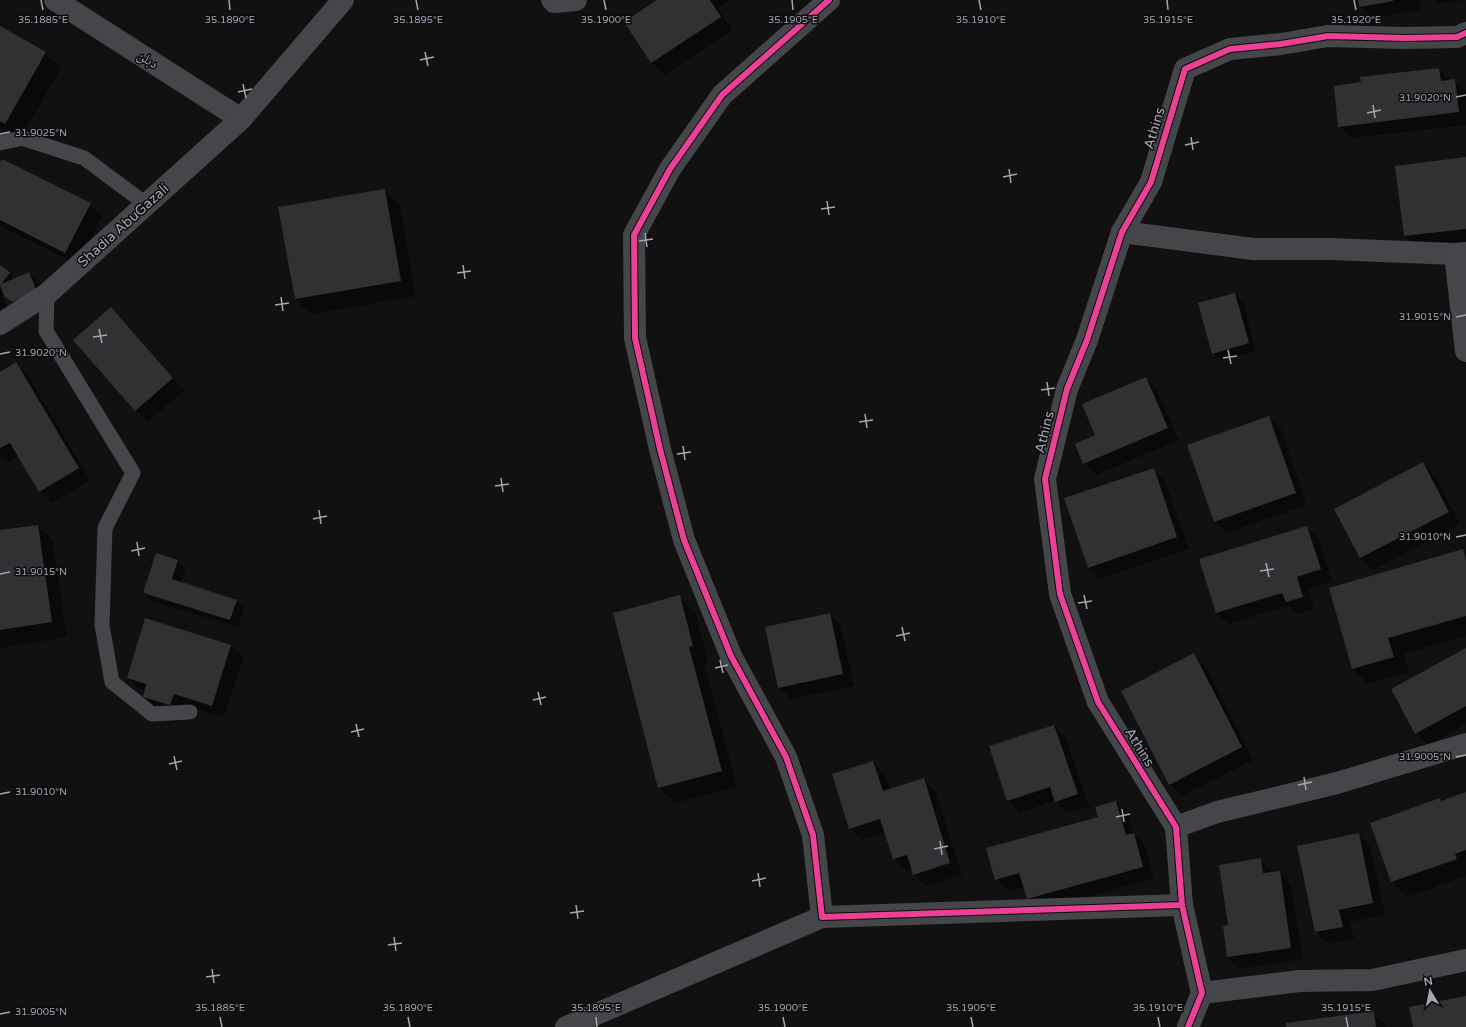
<svg xmlns="http://www.w3.org/2000/svg" width="1466" height="1027" font-family="'Varela Round','Noto Naskh Arabic',sans-serif">
<style>
.shadow{fill:#0007}
.building{fill:#313133}
.lines{fill:none;stroke-linecap:round;stroke-linejoin:round}
.service{stroke:#454649;stroke-width:15}
.minor{stroke:#454649;stroke-width:22}
.cycleway-casing{stroke:#0b0b0d;stroke-width:8}
.cycleway{stroke:#ea4096;stroke-width:6}
.ticks{fill:none;stroke:#a2a7b2;stroke-width:1.5}
.labels{text-anchor:middle;stroke-width:3;stroke-linejoin:round;paint-order:stroke}
.street-label{font-size:14px;fill:#a2a7b2;stroke:#0b0b0d}
.ticks-label{font-size:10px;text-anchor:middle;fill:#a2a7b2;stroke:#0b0b0d;stroke-width:3;stroke-linejoin:round;paint-order:stroke}
</style>
<rect width="100%" height="100%" fill="#111"/>
<g class="shadow">
<path d="M659,0H728L729,2L718,8L732,30L664,75L652,63L625,22Z"/>
<path d="M1359,0H1420L1421,10L1372,18L1360,6Z"/>
<path d="M1436,0H1466L1439,3Z"/>
<path d="M0,27L45,53L61,68L21,138L0,126Z"/>
<path d="M1439,69L1450,81L1454,80L1466,92V125L1351,138L1339,126Z"/>
<path d="M1466,158V242L1417,248L1405,236L1396,167Z"/>
<path d="M0,165L90,204L102,216L78,265L4,228L0,224Z"/>
<path d="M385,190L400,205L416,296L311,314L295,299Z"/>
<path d="M0,266L14,279L29,273L41,285L17,308L5,295L2,297L9,313L0,317Z"/>
<path d="M1235,294L1243,302L1256,351L1221,361L1213,353Z"/>
<path d="M111,308L123,320L184,391L147,422L136,410Z"/>
<path d="M16,364L28,376L90,480L52,503L40,491L19,456L8,463L0,455V373Z"/>
<path d="M1146,378L1157,390L1179,440L1096,475L1084,463L1076,444L1096,436Z"/>
<path d="M1269,417L1281,429L1307,505L1226,533L1215,521Z"/>
<path d="M1423,463L1434,475L1460,524L1373,570L1361,558L1335,509Z"/>
<path d="M1153,469L1165,481L1189,549L1100,579L1088,567Z"/>
<path d="M38,526L53,541L67,637L0,648V531Z"/>
<path d="M1307,527L1319,539L1332,581L1308,589L1314,609L1298,614L1290,605L1229,624L1217,613Z"/>
<path d="M1463,550L1466,554V636L1403,654L1409,672L1368,684L1353,669Z"/>
<path d="M157,554L178,561L186,569L181,583L236,601L244,608L238,627L152,601L144,593Z"/>
<path d="M680,597L695,612L708,661L704,663L737,787L675,803L659,787Z"/>
<path d="M829,614L841,626L854,686L791,699L779,687Z"/>
<path d="M231,646L243,657L224,717L186,706L156,708L144,697L145,691L140,690L128,678Z"/>
<path d="M1466,649V724L1428,745L1416,733Z"/>
<path d="M1194,655L1206,667L1253,760L1182,796L1170,784Z"/>
<path d="M1054,726L1066,738L1089,806L1068,813L1055,800L1020,813L1008,801Z"/>
<path d="M873,762L885,774L890,790L924,780L936,792L962,875L926,886L914,874L912,868L906,870L894,858L886,832L862,840L850,828Z"/>
<path d="M1466,793V876L1407,897L1392,881L1440,799L1442,801Z"/>
<path d="M1116,802L1128,814L1133,833L1145,846L1154,878L1039,911L1028,899L1024,887L1008,891L996,879L1099,818Z"/>
<path d="M1358,834L1370,846L1385,915L1350,922L1354,939L1328,944L1316,932L1298,847Z"/>
<path d="M1261,860L1273,873L1279,872L1291,884L1303,959L1240,969L1228,957L1229,926Z"/>
<path d="M1373,1013L1385,1024L1386,1027H1287Z"/>
</g>
<g class="building">
<path d="M657,0H710L721,17L651,63L624,22Z"/>
<path d="M1358,0H1393V1L1359,7Z"/>
<path d="M0,26L46,52L5,124L0,121Z"/>
<path d="M1439,68L1441,81L1455,79L1459,112L1338,127L1334,86L1361,82L1360,77Z"/>
<path d="M1466,157V229L1404,236L1395,166Z"/>
<path d="M2,159L91,203L65,253L0,220V163Z"/>
<path d="M385,189L401,281L295,299L278,207Z"/>
<path d="M0,265L10,273L1,284L29,272L37,292L12,302L4,296L0,285Z"/>
<path d="M1235,293L1249,343L1212,354L1198,303Z"/>
<path d="M111,307L173,378L135,411L73,340Z"/>
<path d="M16,362L79,468L39,492L10,443L0,448V372Z"/>
<path d="M1146,377L1168,428L1083,464L1075,444L1095,435L1082,404Z"/>
<path d="M1269,416L1296,493L1214,522L1187,445Z"/>
<path d="M1423,462L1449,512L1360,558L1334,509Z"/>
<path d="M1154,468L1177,537L1088,568L1064,498Z"/>
<path d="M38,525L52,622L0,630V530Z"/>
<path d="M1307,526L1321,569L1297,577L1303,597L1286,602L1282,593L1216,613L1199,559Z"/>
<path d="M1463,549L1466,560V616L1388,638L1394,657L1352,669L1329,588Z"/>
<path d="M156,553L178,560L172,579L237,600L230,620L143,593Z"/>
<path d="M680,595L693,646L689,647L722,771L658,788L613,613Z"/>
<path d="M830,613L843,674L778,688L765,627Z"/>
<path d="M145,618L231,645L212,706L174,694L170,705L143,697L146,684L127,678Z"/>
<path d="M1466,648V706L1415,734L1391,689Z"/>
<path d="M1194,653L1242,747L1169,785L1121,691Z"/>
<path d="M1054,725L1078,794L1055,802L1050,787L1007,801L989,746Z"/>
<path d="M873,761L883,791L924,778L950,863L913,875L907,855L893,859L880,819L849,829L832,774Z"/>
<path d="M1466,792V850L1455,854L1457,859L1391,882L1370,823L1440,798L1441,801Z"/>
<path d="M1116,801L1126,835L1134,833L1143,867L1027,899L1019,873L995,880L986,848L1098,817L1095,807Z"/>
<path d="M1359,833L1373,903L1339,910L1343,927L1315,932L1297,846Z"/>
<path d="M1261,858L1263,873L1280,871L1291,948L1227,957L1223,926L1228,925L1219,865Z"/>
<path d="M1466,996V1027H1413L1409,1007Z"/>
<path d="M1374,1011L1376,1027H1286V1023Z"/>
</g>
<g class="lines">
<g class="service">
<path d="M0,143L22,138L84,158L146,204"/>
<path d="M47,294L46,331L133,473L105,528L102,625L112,682L152,714L190,712"/>
</g>
<g class="minor">
<path d="M55,0L241,119"/>
<path d="M552,0L554,2L576,0"/>
<path d="M829,0L722,95L670,169L634,235L635,338L660,449L684,540L731,656L786,757L813,835L822,917L1182,905"/>
<path d="M1122,232L1253,249H1332L1455,254L1466,253"/>
<path d="M1455,254L1466,351"/>
<path d="M0,324L47,294L241,119L343,0"/>
<path d="M1176,827L1217,812L1337,783L1466,744"/>
<path d="M1202,993L1300,981L1372,980L1466,960"/>
<path d="M566,1027L822,917"/>
<path d="M1188,1027L1202,993L1182,905L1176,827L1098,702L1060,594L1045,479L1067,389L1087,340L1122,232L1151,182L1185,69L1230,49L1281,44L1328,36L1405,38L1457,37L1466,33"/>
</g>
<g class="cycleway-casing">
<g id="cycleway">
<path d="M829,0L722,95L670,169L634,235L635,338L660,449L684,540L731,656L786,757L813,835L822,917L1182,905"/>
<path d="M1188,1027L1202,993L1182,905L1176,827L1098,702L1060,594L1045,479L1067,389L1087,340L1122,232L1151,182L1185,69L1230,49L1281,44L1328,36L1405,38L1457,37L1466,33"/>
</g>
</g>
<use href="#cycleway" class="cycleway"/>
</g>
<path class="ticks" d="M41,0L43,10M229,0L230,10M416,0L418,10M604,0L606,10M792,0L793,10M979,0L981,10M1167,0L1168,10M1354,0L1356,10M425,52L428,66M420,60L434,57M243,84L246,98M238,92L252,89M1456,97L1466,95M1373,105L1375,118M1367,113L1381,110M0,134L10,132M1191,137L1193,150M1185,145L1199,142M1009,169L1011,183M1003,177L1017,174M827,201L829,215M821,209L835,207M645,233L647,247M639,241L653,239M463,265L465,279M457,273L471,271M281,297L283,311M275,305L289,303M1456,317L1466,315M99,329L102,343M93,337L107,335M1228,350L1231,364M0,354L10,352M1223,358L1237,356M1047,382L1049,396M1041,390L1055,388M865,414L867,428M859,422L873,420M683,446L685,460M677,454L691,452M501,478L503,492M495,486L509,484M319,510L321,524M313,519L327,516M1456,537L1466,535M137,542L139,556M131,551L145,548M1266,563L1269,577M1260,571L1274,569M0,574L10,572M1084,595L1087,609M1078,603L1092,601M902,627L905,641M896,636L910,633M720,660L723,673M715,668L728,665M538,692L541,705M533,700L546,697M356,724L359,737M351,732L364,729M174,756L177,770M1456,757L1466,755M169,764L182,761M1304,777L1306,790M1298,785L1312,782M0,794L10,792M1122,809L1124,822M1116,817L1130,814M940,841L942,855M934,849L948,846M758,873L760,887M752,881L766,878M576,905L578,919M570,913L584,911M394,937L396,951M388,945L402,943M212,969L214,983M206,977L220,975M0,1014L10,1012M220,1017L222,1027M408,1017L410,1027M596,1017L597,1027M783,1017L785,1027M971,1017L973,1027M1158,1017L1160,1027M1346,1017L1348,1027"/>
<g class="labels">
<g class="street-label">
<text transform="translate(148 59) rotate(32)" y="5">دبلن</text>
<text transform="translate(1154 128) rotate(-73)" y="5">Athins</text>
<text transform="translate(123 225) rotate(-42)" y="5">Shadia AbuGazali</text>
<text transform="translate(1044 432) rotate(-76)" y="5">Athins</text>
<text transform="translate(1140 747) rotate(58)" y="5">Athins</text>
</g>
</g>
<g class="ticks-label">
<text x="43" y="23">35.1885°E</text>
<text x="230" y="23">35.1890°E</text>
<text x="418" y="23">35.1895°E</text>
<text x="606" y="23">35.1900°E</text>
<text x="793" y="23">35.1905°E</text>
<text x="981" y="23">35.1910°E</text>
<text x="1168" y="23">35.1915°E</text>
<text x="1356" y="23">35.1920°E</text>
<text x="1425" y="101">31.9020°N</text>
<text x="41" y="136">31.9025°N</text>
<text x="1425" y="320">31.9015°N</text>
<text x="41" y="356">31.9020°N</text>
<text x="1425" y="540">31.9010°N</text>
<text x="41" y="575">31.9015°N</text>
<text x="1425" y="760">31.9005°N</text>
<text x="41" y="795">31.9010°N</text>
<text x="220" y="1011">35.1885°E</text>
<text x="408" y="1011">35.1890°E</text>
<text x="596" y="1011">35.1895°E</text>
<text x="783" y="1011">35.1900°E</text>
<text x="971" y="1011">35.1905°E</text>
<text x="1158" y="1011">35.1910°E</text>
<text x="1346" y="1011">35.1915°E</text>
<text x="41" y="1015">31.9005°N</text>
</g>
<g transform="translate(1430 991) rotate(350)" stroke="#0b0b0d" stroke-width="3" paint-order="stroke">
<path d="M0-3L7 15L0 10L-7 15Z" fill="#a2a7b2"/>
<text y="-6" font-size="11" font-weight="bold" text-anchor="middle" fill="#a2a7b2">N</text>
</g>
</svg>
